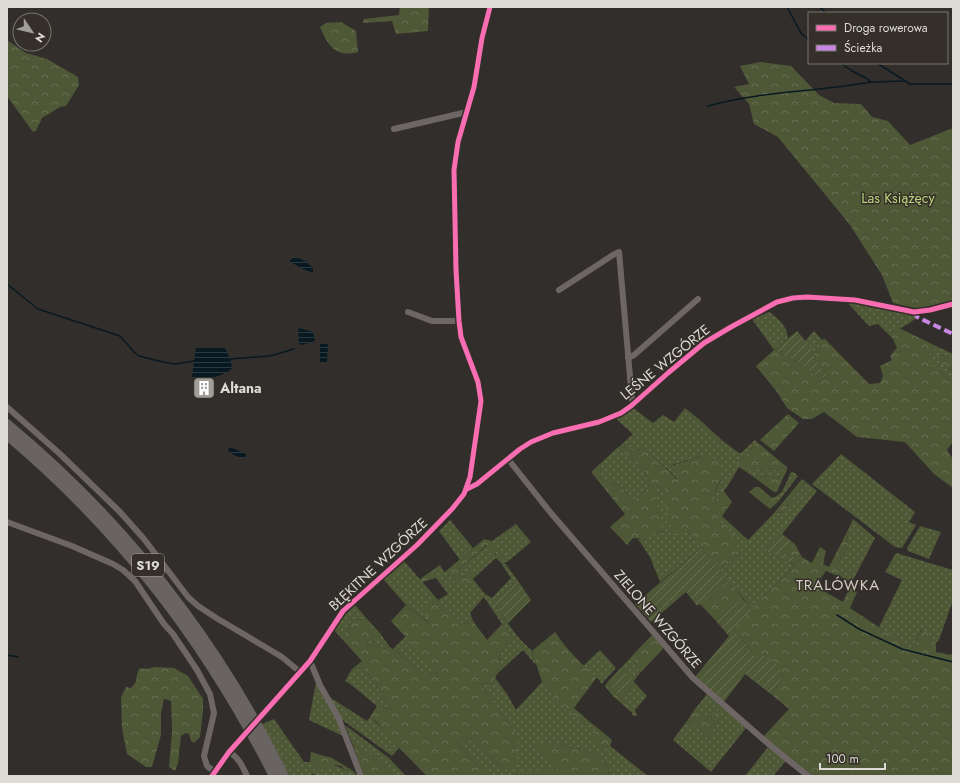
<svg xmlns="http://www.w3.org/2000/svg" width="960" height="783" font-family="Jost,sans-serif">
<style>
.grass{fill:url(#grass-dots)}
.forest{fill:url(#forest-crowns)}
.garden{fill:url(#garden-furrows)}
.water{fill:url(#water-rules)}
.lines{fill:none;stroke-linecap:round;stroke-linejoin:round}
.stream{stroke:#081922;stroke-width:1.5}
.minor{stroke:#6e6665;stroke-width:6}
.highway{stroke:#696461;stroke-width:10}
.minor-bridge{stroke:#6e6665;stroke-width:6}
.quiet{stroke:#c787e3;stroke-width:4;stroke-dasharray:8 4;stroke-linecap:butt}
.cycleway-casing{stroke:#342f28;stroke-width:8}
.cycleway{stroke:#f96db3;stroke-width:5}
.labels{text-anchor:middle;stroke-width:3;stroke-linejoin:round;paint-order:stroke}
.shield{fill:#342f28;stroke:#aba7a2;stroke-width:1}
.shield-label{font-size:13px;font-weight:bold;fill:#dedbd6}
.park-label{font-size:14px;fill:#bcd37d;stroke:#342f28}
.street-label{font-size:14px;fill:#dedbd6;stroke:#342f28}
.poi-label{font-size:14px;font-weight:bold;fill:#dedbd6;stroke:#342f28;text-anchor:start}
.neighbourhood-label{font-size:15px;letter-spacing:1px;fill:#d4cdc4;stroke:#342f28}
</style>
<defs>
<pattern id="grass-dots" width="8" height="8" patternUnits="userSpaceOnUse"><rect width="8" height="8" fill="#4f5836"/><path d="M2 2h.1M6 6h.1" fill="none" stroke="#686f52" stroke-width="1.8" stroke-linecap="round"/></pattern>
<pattern id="forest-crowns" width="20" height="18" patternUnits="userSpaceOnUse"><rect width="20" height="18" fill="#4f5836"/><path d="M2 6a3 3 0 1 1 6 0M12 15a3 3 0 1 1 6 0" fill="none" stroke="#686f52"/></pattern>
<pattern id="garden-furrows" width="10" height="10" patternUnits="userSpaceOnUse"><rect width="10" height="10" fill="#4f5836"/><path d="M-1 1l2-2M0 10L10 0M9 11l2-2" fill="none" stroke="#686f52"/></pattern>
<pattern id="water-rules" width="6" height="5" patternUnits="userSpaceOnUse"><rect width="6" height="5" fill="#081922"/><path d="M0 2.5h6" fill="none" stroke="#2c3a41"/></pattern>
</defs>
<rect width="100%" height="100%" fill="#312e2b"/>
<g class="grass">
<path d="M847,302L890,309L905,313L919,315C914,322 899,328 891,334L894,340L878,324L869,326Z"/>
<path d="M769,312C778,318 787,326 788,338L774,350L752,319Z"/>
<path d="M814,331L823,341L815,352L805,341Z"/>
<path d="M934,345L953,354V359L944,356L937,355L950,370L953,371V382H949L946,376L930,364L929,355L933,351Z"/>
<path d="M633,408L653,423L663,415L674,422L685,408L701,421L699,424L720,442L723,441L739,453H741L755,440L757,442L744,457L736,462L739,467C732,478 724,496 711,501L722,478L704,455L672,465L683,473L678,479L652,455L641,449L630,452L621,445L633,434L615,418Z"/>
<path d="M617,448L628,456L645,471L649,487L657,486L665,489L687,532L701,548L660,582L650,557L638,539C648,539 655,531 665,531L649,487L633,501C629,495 624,487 617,484C611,482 606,482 601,479L600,472L601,463Z"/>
<path d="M841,454L915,512L909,522L916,525L902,548L895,547L812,484Z"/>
<path d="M754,469L787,470L783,478L760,476L755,478L745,471Z"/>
<path d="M791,472L795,473L798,476L778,502L775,497L782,492Z"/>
<path d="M806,482L817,491L782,534L766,549L768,552L794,565L752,609L720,570L740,554L717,516H722L748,540L774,513L783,512Z"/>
<path d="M853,519L875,538L852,582L837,569L841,557L848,548L847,532Z"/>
<path d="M450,520L473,548L460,560L439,531Z"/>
<path d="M516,524L531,542L507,562L496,549L492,541Z"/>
<path d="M920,526L941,532L929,559L908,551L907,548Z"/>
<path d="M488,545L495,551L496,558L477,575L472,572L461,579L459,569Z"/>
<path d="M896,553L953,570V600L939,640L936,643L922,629L917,637L916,648H908L879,627L902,580L885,572Z"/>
<path d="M404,561L438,600L448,594L436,578L433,570L440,565L444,572L446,571L455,583L472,578L485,594L492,598L511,578L501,563H505L518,581L493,602L517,636L532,651L536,665L523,650L497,674L501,651L515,638L502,624L484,597L470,613L473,621L463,624L438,600L423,606L430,623L406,605L383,579Z"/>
<path d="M355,605L368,620L352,619L342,639L334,630L343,615Z"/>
<path d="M380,633L389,646L385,649L377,645L368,646L366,641L373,639Z"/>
<path d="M406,636L438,672L425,675L393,649Z"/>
<path d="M645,642L646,645L635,656L634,661L640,673L633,682L621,668Z"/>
<path d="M600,650L616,668L604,681L602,684L597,677L583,666Z"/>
<path d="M364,668L393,710L377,706L349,683L345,681L352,669Z"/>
<path d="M495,678L507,694L516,710L542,682L548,685L554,698L581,721L590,722L599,729L593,731L602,747L610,746L648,776H598L611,773L601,756L558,743L532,745L560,769L514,773L520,776H488L458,744L470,737L505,770L518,738L507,721L480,684L487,682L492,685Z"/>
<path d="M316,682L328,702L345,737L309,720Z"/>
<path d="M635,683L647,696L635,710L621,699Z"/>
<path d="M707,694L746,728L711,772L673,740L687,721L700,729L704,736L708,737L719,721L720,709L710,718L695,709Z"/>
<path d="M331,698L367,721L370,717C381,725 389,738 399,748L392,756L341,719Z"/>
<path d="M274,719L304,762H310L319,768C330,766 336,763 346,771L352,770L358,776H318L311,773L312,776H290L262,724Z"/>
<path d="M345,725L389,758L406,776H394L372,756L352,743Z"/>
<path d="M768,747L786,761L773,776H745Z"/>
</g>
<g class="forest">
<path d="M400,7H429L428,31L396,34L392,21L363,23L364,19L399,15Z"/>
<path d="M341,22L356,31L358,52C336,58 328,46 320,27L326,23Z"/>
<path d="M7,40L26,53L47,59L78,77L79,85L66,106L60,107L42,118L36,131L33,132L7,96Z"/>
<path d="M760,62L791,66L819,95L834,103L861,104L872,117L888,121L910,145L953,128V300L922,308H914L893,303L882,275L850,225L778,137L754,124L749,104L734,87L749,84L740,66Z"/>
<path d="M899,328L934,345L933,351L929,355L931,364L946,376L949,382H953V442L947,450L953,459V488L934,474L905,442L857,437L824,412L812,419H803L787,408L777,392L756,366L774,350L800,364L818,377L826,376L813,355L824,338L869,384L880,383L883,376L880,366L892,360L890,356L897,348L891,334Z"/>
<path d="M937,355L944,356L953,359V371L939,362Z"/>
<path d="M788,414L799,423L774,451L760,440Z"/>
<path d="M701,421L723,441C714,443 705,430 699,424Z"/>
<path d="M757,442L787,467V470L754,469L745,471L739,467L736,462L744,457Z"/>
<path d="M621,445L630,452L641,449L652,455L677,479L683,473H677L671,466L704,455L718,460L722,467L720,474L722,478L717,487L712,500L716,499L723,490L732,502L722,516L717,517L735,536L740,554L720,570L687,532L675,535L667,519L665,489L657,486L649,487L654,491L665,532L661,531L644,539L633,538L627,545L610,527L625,514L591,472L601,463L600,472L601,479C606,482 611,482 617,484C623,487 629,495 633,501L649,487L645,471L628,456L617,448Z"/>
<path d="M759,476L783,478L777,492H774L755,478Z"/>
<path d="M802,479L806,482L783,512L774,513Z"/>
<path d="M755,487H759L772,498L775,497L778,502L770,509L749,492Z"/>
<path d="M847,532L848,548L841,557L837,569L852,582L826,571L815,586L843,602L850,587L857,592L850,608L889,634L908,648H916L917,637L923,629L936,643V652L951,655L953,650V776H811L763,737L789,709L772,695L784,674L755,656L733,628L802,557L791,556L783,553L787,546L793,548L795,544L802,557L812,563L820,547L826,551L823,564L829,567Z"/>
<path d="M484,539L492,541L496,548L507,562L501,563L496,558L495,551L487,545L459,569L461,579L472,572L477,575L471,581L462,588L455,583L446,571Z"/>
<path d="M433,570L436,578L422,582L420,579Z"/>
<path d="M730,581L742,598L716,621L702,606Z"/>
<path d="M438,600L463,624L473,621L487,640L502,624L515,638L501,651L497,674L492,685L487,682L480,684L507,721L518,738L517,763L505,770L470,737L458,744L488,776H427L391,740L377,722L370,717L377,706L393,710L364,668L352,669L362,661L342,639L352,619L368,620L380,633L373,639L366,641L368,646L377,645L385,649L389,646L425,675L438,672L391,621L406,605L429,623L422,606Z"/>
<path d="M555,632C568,651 579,662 597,677L574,708L590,722L581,721L567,711L554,698L548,685L542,682L532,651Z"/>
<path d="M652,635L663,647L662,650L640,673L634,661L635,656L646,645L645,642Z"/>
<path d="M155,667L174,668L188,676L203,699V710L200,737L194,743L191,741L189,734L186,733L181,736L178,763L175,771L169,767L172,732L171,701L164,699L161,713V735L152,767H146L127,754L122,728L121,697L126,687L131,688C140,680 134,676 140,668L146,669Z"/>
<path d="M607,683L619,697L635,710L637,716L632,715V713L613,696L605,686Z"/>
<path d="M695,709L710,718L720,709L722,711L719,721L708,737L704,736L700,729L687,721Z"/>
<path d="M599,729L612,740L610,746L602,747L593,739V731Z"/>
<path d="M352,743L372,756L394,776H364Z"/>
<path d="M558,743L601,756L611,773L598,776H520L513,772L559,769L531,744Z"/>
<path d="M311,752L332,758L352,770L346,771L341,766L335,765L325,772L310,762Z"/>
</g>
<g class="garden">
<path d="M797,331L815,352L813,355L827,377H818L800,364L774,350Z"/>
<path d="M782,534L795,544L793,548L787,547L783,553L791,556L802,557L794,565L768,552L766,549Z"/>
<path d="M701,548L730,581L702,606L699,604L697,606L686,592L651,622L635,604Z"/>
<path d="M518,581L531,600L508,623L493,602Z"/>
<path d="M742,598L752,609L733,628L755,656H768L784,674L772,695L745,674L723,703L695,677L729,636L716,621Z"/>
<path d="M621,668L635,683L621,699L607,683Z"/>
</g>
<g class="water">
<path d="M294,257C302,258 309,263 313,269V273L301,268L289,261Z"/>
<path d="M299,328L313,332L315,340L313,342L302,345L299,344L298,331Z"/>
<path d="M320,344H328L327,362H320Z"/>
<path d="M196,348H225L231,361L232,368C226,376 200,382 192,377Z"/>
<path d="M230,447L246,454V458C240,459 232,454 228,450Z"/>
</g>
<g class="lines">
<g class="stream">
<path d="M787,7L801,33L809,40"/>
<path d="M820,7L826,13"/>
<path d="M841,63L852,71L866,78L871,82L905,81"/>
<path d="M877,63L910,84H953"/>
<path d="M708,106C761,91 817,92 871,82"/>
<path d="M7,284L38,309L120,336L134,352L139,356L163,362L175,364L194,361"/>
<path d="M230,359L270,356L294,349"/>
<path d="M837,615L859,629L902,649L953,662"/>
<path d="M7,655L18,657"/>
</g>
<g class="minor">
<path d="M394,129L467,112"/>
<path d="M559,290L613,255L619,252L632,399L633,404"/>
<path d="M408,312L432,321H459"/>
<path d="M628,358L634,355L698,299"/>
<path d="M7,407L59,453L120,512L144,539L188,597L198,606L218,619L282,657L300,672"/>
<path d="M508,459L550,512L693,678L771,746L808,776"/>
<path d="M467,489L477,484L520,449L531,442L553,433L599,422L621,413L631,406L668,373L704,343L731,327L777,302L793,298L807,297L855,300L914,312L930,310L953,304"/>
<path d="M7,522L72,546L113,564L123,570L135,581L164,624L173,634L197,670L210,694L214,713L204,756L207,766L215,772"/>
<path d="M310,661L320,685L338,717L361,776"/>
<path d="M265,712L310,661L343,611L417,545L452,509L464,494L470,477L481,401L478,382L461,337L459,321L456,270L454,170L458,142L474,87L482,38L490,7"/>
<path d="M229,752C239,758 242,765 247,776"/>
<path d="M212,776L221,762L239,741"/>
</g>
<g class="highway">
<path d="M7,424C125,522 216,638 284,776"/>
<path d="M7,435C122,532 206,642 274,776"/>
</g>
<path class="minor-bridge" d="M239,741L265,712"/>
<path class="quiet" d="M914,312L917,317L953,334"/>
<g class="cycleway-casing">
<g id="cycleway">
<path d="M467,489L477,484L520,449L531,442L553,433L599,422L621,413L631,406L668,373L704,343L731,327L777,302L793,298L807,297L855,300L914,312L930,310L953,304"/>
<path d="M212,776L229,752L310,661L343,611L417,545L452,509L464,494L470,477L481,401L478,382L461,337L459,321L456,270L454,170L458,142L474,87L482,38L490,7"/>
</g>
</g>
<use href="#cycleway" class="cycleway"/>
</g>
<defs>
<g id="building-square" transform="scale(1.15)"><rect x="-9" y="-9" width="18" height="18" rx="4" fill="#a19e9a" stroke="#342f28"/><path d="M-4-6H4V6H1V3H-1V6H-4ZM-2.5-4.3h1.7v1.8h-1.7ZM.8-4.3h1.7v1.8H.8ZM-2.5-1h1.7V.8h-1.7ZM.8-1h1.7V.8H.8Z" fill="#fff"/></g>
</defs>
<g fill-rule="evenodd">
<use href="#building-square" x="204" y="388"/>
</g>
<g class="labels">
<rect class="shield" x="132" y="554" width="32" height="22" rx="3"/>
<g class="shield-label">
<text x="148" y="570">S19</text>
</g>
<g class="park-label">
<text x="898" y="203">Las Książęcy</text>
</g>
<g class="street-label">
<text transform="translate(665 362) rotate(-39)" y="5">LEŚNE WZGÓRZE</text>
<text transform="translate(378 564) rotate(-43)" y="5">BŁĘKITNE WZGÓRZE</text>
<text transform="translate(658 619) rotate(49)" y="5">ZIELONE WZGÓRZE</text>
</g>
<g class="poi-label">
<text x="220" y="393">Altana</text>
</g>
<g class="neighbourhood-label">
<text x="838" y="590">TRALÓWKA</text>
</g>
</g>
<rect width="960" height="783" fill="none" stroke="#dedbd6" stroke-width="16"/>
<rect x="808" y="12" width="140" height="52" fill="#342f28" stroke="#78746e"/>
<rect x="816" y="25" width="20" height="6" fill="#f96db3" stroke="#78746e"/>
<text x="844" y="32" font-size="12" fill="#dedbd6">Droga rowerowa</text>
<rect x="816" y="45" width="20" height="6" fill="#c787e3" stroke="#78746e"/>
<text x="844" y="52" font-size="12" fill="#dedbd6">Ścieżka</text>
<g transform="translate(32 32) rotate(125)"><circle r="19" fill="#342f28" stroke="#78746e"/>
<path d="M0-3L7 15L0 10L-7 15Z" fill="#a19e9a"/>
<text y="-6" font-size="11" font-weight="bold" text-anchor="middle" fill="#dedbd6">N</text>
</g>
<path d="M820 763v6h65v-6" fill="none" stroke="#dedbd6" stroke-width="2"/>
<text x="826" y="763" font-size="12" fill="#dedbd6" stroke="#342f28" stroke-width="3" paint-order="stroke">100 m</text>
</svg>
